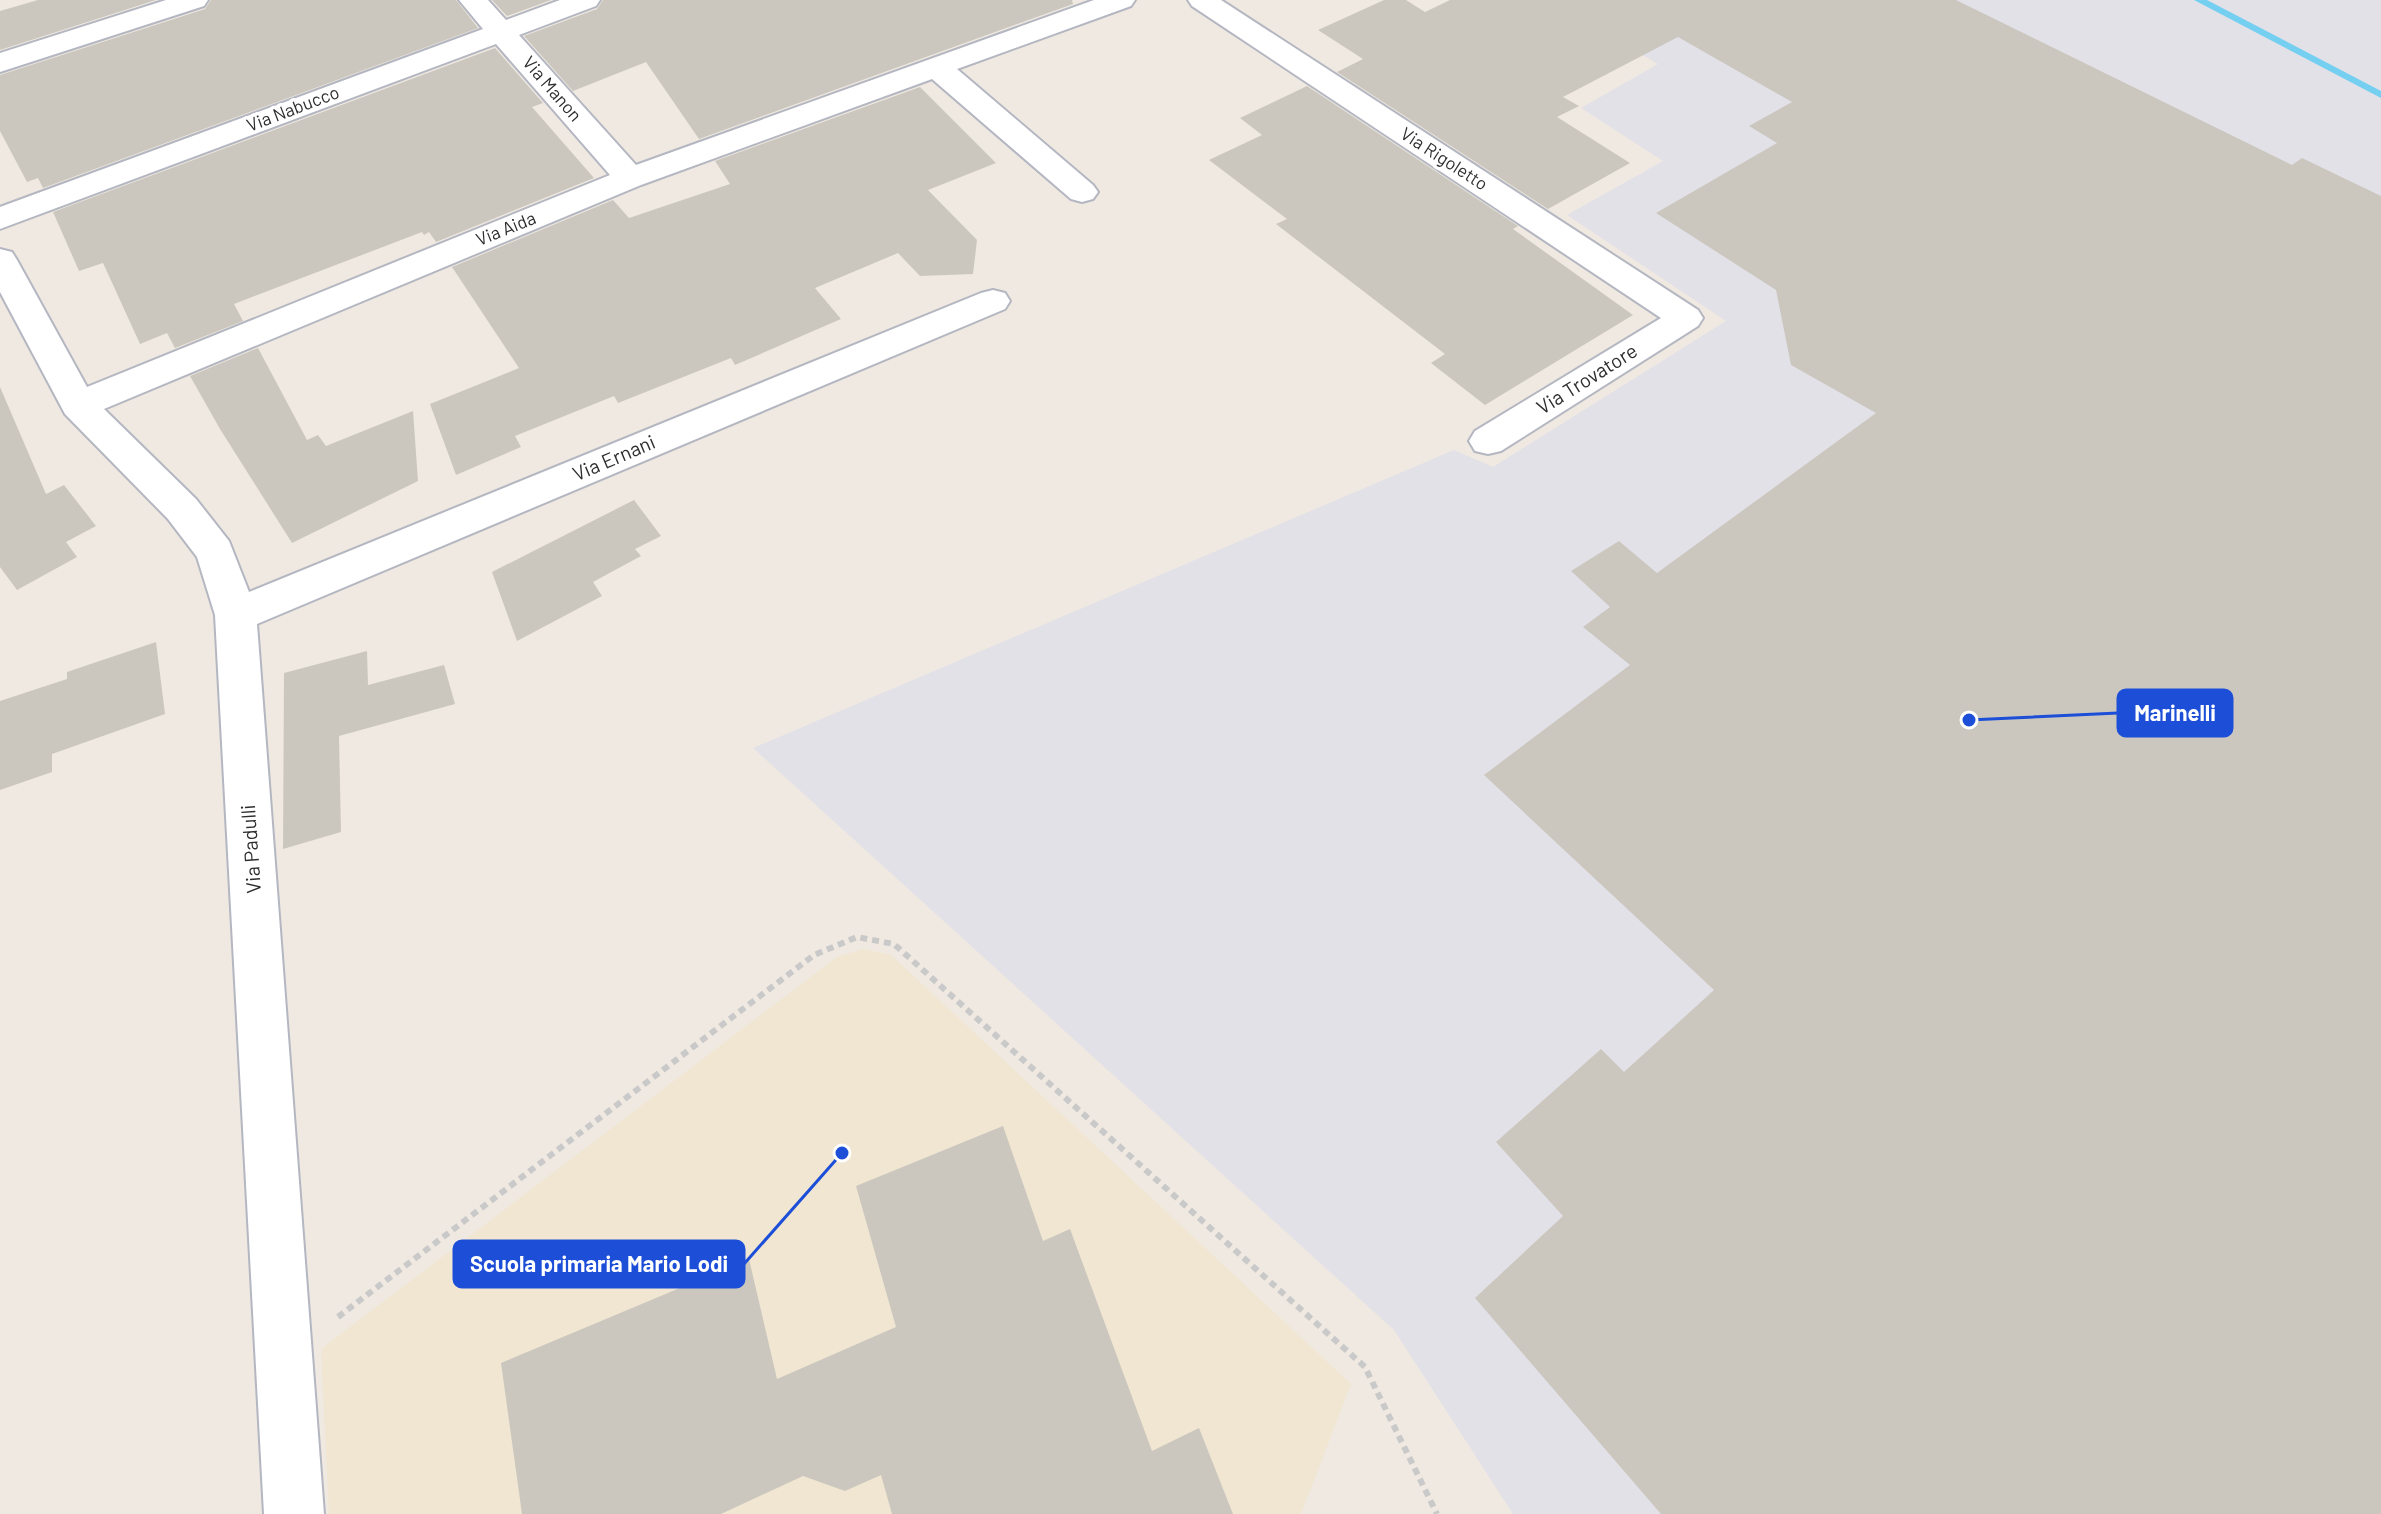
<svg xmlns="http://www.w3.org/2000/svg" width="2381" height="1514" font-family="Barlow,sans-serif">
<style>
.industrial{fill:#e3e1e8}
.education{fill:#f0e6d1}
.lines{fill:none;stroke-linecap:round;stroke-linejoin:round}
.stream{fill:#75cff0;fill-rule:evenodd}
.building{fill:#cbc7bf}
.street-casing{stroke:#b4b7c1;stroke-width:4}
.path{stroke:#c9c9c9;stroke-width:6;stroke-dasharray:7 5;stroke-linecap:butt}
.street{fill:#fff;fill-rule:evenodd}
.labels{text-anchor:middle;stroke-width:7;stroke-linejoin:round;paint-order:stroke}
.far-street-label{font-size:18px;fill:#2e2e2e;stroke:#fff}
.street-label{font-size:20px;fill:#2e2e2e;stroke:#fff}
.leader{fill:none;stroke:#1d4ed8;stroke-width:3}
.callout-dot{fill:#1d4ed8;stroke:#fff;stroke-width:3}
.callout{fill:#1d4ed8;stroke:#1d4ed8;stroke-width:3}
.callout-label{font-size:22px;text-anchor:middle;font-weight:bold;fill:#fff}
</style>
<rect width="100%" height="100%" fill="#efe9e1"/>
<path class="industrial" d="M1549,0H2381V1514H1513L1394,1330L753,748L1454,450L1493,467L1726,321L1567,215L1663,161L1581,108L1658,64Z"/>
<path class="education" d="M864,949L891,955L1351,1384L1301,1514H329L321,1349L837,957Z"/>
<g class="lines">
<path class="stream" d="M2194,0H2207L2381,91V98Z"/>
</g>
<g class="building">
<path d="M38,0H156L0,50V11Z"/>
<path d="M211,0H456L478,28L43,188L38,178L27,182L0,131V75L205,9Z"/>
<path d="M492,0H551L507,16Z"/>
<path d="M603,0H1072L1073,4L699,139L646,62L573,91L524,36L597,9Z"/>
<path d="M1384,0H1406L1425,12L1450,0H1956L2292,165L2302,158L2381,196V1514H1661L1475,1298L1563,1216L1496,1142L1601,1049L1624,1072L1714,990L1484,775L1630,665L1583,627L1610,607L1571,571L1619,541L1657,573L1876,413L1791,365L1776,290L1656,213L1777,143L1749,126L1792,102L1678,37L1563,97L1579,106L1557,117L1630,163L1548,209L1337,72L1363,59L1318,30Z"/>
<path d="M495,48L543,103L532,107L594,178L436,242L429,232L424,235L422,232L234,304L243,321L175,348L167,333L140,344L103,263L79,271L53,212Z"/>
<path d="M1307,86L1518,226L1513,229L1633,315L1485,405L1431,363L1445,354L1276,224L1287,219L1209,160L1262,135L1240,118Z"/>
<path d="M920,87L996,163L928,190L977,240L973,274L920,276L898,253L815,288L841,319L735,365L731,358L618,403L614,396L515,436L521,447L456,475L430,404L519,368L452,267L613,200L629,218L730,184L715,161Z"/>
<path d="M258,348L307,440L318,435L326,446L413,411L418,481L292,543L220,429L190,376Z"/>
<path d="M0,387L46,494L64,485L96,526L66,542L77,557L17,590L0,567Z"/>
<path d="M634,500L661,536L635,549L641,556L593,582L602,596L517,641L492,572Z"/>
<path d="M156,642L165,714L52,754V772L0,790V701L67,679V672Z"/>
<path d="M367,651L368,685L444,665L455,704L339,736L341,832L283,849L284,673Z"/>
<path d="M1003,1126L1043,1241L1070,1229L1152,1451L1199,1428L1233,1514H892L881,1475L845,1491L803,1476L721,1514H522L501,1363L749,1259L777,1379L896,1327L856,1186Z"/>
</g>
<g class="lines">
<g class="street-casing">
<g id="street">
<path d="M166,0H208L204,6L0,72V53Z"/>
<path d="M459,0H488L506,20L560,0H600L596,6L519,35L636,165L1094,0H1135L1131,6L957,69L1093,185L1098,192L1093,199L1082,202L1071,199L932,79L641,185L104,409L196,499L229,541L249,592L981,293L993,290L1005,293L1010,301L1005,309L257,624L324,1514H264L215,615L197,557L168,519L65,414L0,292V249L12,252L17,260L87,387L610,175L496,44L0,229V207L483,29Z"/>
<path d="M1188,0H1221L1698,310L1703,318L1698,326L1501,451L1488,454L1475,451L1469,441L1475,431L1661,318L1192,6Z"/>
</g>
</g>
<path class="path" d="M338,1317L814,955L857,937L894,944L1365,1367L1437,1514"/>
<use href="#street" class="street"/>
</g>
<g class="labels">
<g class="far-street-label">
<text transform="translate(552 89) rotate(49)" y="6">Via Manon</text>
<text transform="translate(293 109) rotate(-21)" y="6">Via Nabucco</text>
<text transform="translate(1444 159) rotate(33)" y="6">Via Rigoletto</text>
<text transform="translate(506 229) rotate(-22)" y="6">Via Aida</text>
</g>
<g class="street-label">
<text transform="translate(1587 379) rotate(-32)" y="7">Via Trovatore</text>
<text transform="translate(614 458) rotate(-23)" y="7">Via Ernani</text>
<text transform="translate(251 849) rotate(-94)" y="7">Via Padulli</text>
</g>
</g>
<path class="leader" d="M1969 720L2118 713M842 1153L744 1264"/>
<g class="callout-dot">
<circle cx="1969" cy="720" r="8"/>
<circle cx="842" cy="1153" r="8"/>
</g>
<g class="callout">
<rect x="2118" y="690" width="114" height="46" rx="8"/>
<rect x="454" y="1241" width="290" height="46" rx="8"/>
</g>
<g class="callout-label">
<text x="2175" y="721">Marinelli</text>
<text x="599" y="1272">Scuola primaria Mario Lodi</text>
</g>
</svg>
